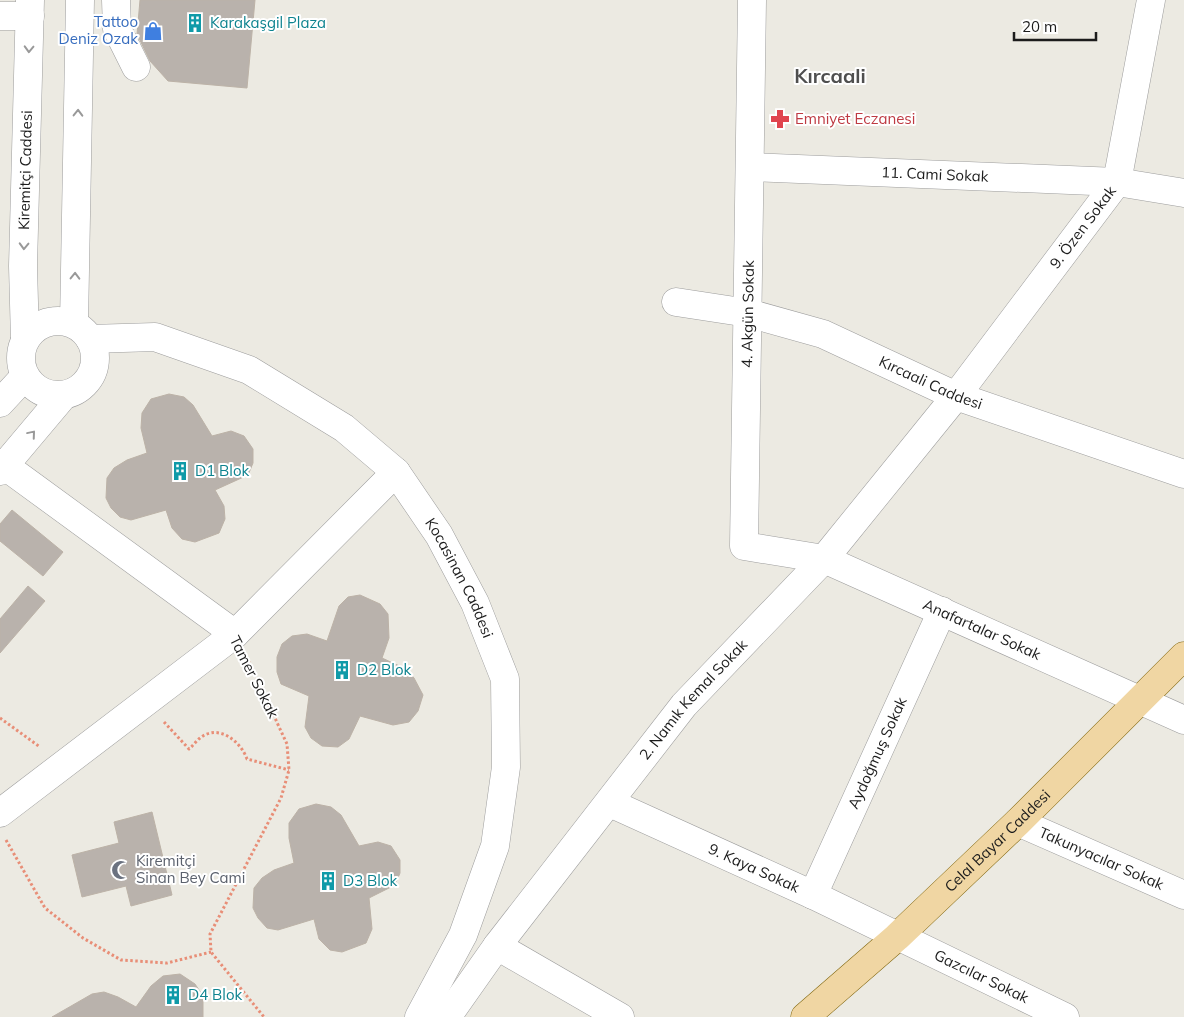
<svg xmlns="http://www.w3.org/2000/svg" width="1184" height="1017" font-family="Mulish,sans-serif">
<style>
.building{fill:#b9b2ac;stroke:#bcb2a7}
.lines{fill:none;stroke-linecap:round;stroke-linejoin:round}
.minor-casing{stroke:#9d9d9d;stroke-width:29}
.major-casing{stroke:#826811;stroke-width:29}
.path{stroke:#e88e77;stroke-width:3;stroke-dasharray:2.5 2.5;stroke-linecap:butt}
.minor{stroke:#fff;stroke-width:28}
.major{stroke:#f0d6a3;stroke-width:28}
.oneway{stroke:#999}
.labels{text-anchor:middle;stroke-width:4;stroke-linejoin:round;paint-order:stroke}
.shop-label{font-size:15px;fill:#366cbe;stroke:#fff;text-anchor:end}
.culture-label{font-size:15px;fill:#0d838f;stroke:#fff;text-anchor:start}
.health-label{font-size:15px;fill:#be3a42;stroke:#fff;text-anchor:start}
.street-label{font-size:15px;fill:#1c1c1c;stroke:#fff}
.worship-label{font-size:15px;fill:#5b616d;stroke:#fff;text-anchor:start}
.district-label{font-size:20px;font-weight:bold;fill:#4f4f4f;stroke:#fff}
</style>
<rect width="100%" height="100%" fill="#eceae2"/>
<g class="building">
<path d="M140,0H255L247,88L168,81L150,61L137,34Z"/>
<path d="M169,394L184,397L193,405L212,436L231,431L244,436L253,449V463L248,475L215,490L224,506L225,519L219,533L195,542L182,539L172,528L166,510L131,520L120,517L111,508L106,498L107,478L114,468L127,460L147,453L141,428L142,413L151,399Z"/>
<path d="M12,510L63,552L43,576L0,541V524Z"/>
<path d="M28,586L45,601L0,653V619Z"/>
<path d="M360,595L380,604L388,614L389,638L382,658L406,669L414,678L423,695L418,711L409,722L393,725L360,716L349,739L338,747L322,746L311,738L305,727L309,696L281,684L277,672V657L282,644L292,636L307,634L327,641L339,606L348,597Z"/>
<path d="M316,804L331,807L341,815L359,846L378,842L391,846L400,860V873L395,885L369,898L372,929L366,943L342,952L330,950L319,939L314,919L278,930L267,928L258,918L253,908L254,888L262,878L274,870L294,863L289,838V823L299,809Z"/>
<path d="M152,812L172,895L131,906L126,886L82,897L72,855L119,843L114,822Z"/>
<path d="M180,974L195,984L203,996V1017H52L92,994L104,992L118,997L136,1007L151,986L163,976Z"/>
</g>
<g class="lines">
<g class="minor-casing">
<g id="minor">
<path d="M116,0L117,29L136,67"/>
<path id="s1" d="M752,0L744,546L824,559L1184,720"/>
<path d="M0,16H30"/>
<path id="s2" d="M751,167L1117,182L1184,193"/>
<path id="s3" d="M676,302L748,313L823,334L956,396L1184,474"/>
<circle cx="58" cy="358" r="37"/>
<path d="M74,324L80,0"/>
<path id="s4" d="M90,339L155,337L249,370L344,428L396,472L439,535L475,603L505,679L506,767L495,846L463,935L419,1017"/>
<path id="s5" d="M25,340L23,266L30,0"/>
<path d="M0,403L25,376"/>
<path d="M5,466L235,634"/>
<path d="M0,471L64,395"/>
<path id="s6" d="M610,803L813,895L1065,1017"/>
<path d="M0,813L235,634L396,472"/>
<path id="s7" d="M1018,822L1184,895"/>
<path id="s8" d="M813,895L942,611"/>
<path d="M497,946L620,1017"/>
<path id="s9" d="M447,1017L497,946L684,705L824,559L956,396L1117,182L1151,0"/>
</g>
</g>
<g class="major-casing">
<g id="major">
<path id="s10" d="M805,1017L897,937L1018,822L1184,656"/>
</g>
</g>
<g class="path">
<path d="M248,660L287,744L289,770L281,798L210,934L211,952L264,1017"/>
<path d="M0,718L40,747"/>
<path d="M164,722L189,749C193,746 196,741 200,738C219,723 241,742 247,759L289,770"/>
<path d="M6,840L45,908L83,938L121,960L167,963L211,952"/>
</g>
<use href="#minor" class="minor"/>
<use href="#major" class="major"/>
</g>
<defs><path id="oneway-chevron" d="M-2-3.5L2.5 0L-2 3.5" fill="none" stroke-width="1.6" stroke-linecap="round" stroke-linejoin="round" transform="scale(1.25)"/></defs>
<g class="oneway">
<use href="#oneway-chevron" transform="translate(29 49) rotate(92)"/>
<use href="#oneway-chevron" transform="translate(78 113) rotate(-89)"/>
<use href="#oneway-chevron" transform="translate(24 246) rotate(92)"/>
<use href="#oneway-chevron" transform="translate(75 276) rotate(-89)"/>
<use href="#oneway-chevron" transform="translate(32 434) rotate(-50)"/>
</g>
<defs>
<g id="building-bare" transform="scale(1.5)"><path d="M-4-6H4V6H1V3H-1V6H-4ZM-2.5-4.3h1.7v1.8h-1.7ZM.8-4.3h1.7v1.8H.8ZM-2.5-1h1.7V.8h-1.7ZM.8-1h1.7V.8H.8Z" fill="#0f9aa8" stroke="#fff" stroke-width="2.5" paint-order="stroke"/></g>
<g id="shop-bare" transform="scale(1.5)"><path d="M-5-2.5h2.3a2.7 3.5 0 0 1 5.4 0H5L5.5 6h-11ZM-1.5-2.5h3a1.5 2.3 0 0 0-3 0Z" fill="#3f7fe0" stroke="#fff" stroke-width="2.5" paint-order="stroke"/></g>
<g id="pharmacy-bare" transform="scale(1.5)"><path d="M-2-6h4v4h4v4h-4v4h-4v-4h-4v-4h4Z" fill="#e0444e" stroke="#fff" stroke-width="2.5" paint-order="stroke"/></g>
<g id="mosque-bare" transform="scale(1.5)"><path d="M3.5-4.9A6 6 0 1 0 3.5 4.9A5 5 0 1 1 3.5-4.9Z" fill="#6b7280" stroke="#fff" stroke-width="2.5" paint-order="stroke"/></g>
</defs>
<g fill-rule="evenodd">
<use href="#building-bare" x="195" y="23"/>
<use href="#shop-bare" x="153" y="31"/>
<use href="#pharmacy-bare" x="780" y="119"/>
<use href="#building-bare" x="180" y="471"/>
<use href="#building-bare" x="342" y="670"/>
<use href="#mosque-bare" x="121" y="870"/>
<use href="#building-bare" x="328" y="881"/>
<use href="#building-bare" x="173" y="995"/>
</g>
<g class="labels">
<g class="shop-label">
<text x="138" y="27">Tattoo<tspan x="138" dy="17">Deniz Ozak</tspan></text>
</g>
<g class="culture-label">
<text x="210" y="28">Karakaşgil Plaza</text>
<text x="195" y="476">D1 Blok</text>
<text x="357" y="675">D2 Blok</text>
<text x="343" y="886">D3 Blok</text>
<text x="188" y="1000">D4 Blok</text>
</g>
<g class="health-label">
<text x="795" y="124">Emniyet Eczanesi</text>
</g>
<g class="street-label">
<text dy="5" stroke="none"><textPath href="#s5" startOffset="170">Kiremitçi Caddesi</textPath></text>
<text dy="5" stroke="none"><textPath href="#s2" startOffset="184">11. Cami Sokak</textPath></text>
<text dy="5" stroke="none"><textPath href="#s9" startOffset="1015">9. Özen Sokak</textPath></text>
<text transform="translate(748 314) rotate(-89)" y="5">4. Akgün Sokak</text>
<text dy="5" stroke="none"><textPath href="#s3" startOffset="269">Kırcaali Caddesi</textPath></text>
<text dy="5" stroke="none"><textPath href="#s4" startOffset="468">Kocasinan Caddesi</textPath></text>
<text dy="5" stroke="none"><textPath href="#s1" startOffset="800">Anafartalar Sokak</textPath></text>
<text transform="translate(254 677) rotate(63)" y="5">Tamer Sokak</text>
<text dy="5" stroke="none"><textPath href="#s9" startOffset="402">2. Namık Kemal Sokak</textPath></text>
<text dy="5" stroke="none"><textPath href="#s8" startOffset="156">Aydoğmuş Sokak</textPath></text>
<text dy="5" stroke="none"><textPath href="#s10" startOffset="261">Celal Bayar Caddesi</textPath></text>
<text dy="5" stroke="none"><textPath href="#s7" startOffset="91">Takunyacılar Sokak</textPath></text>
<text dy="5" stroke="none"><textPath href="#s6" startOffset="158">9. Kaya Sokak</textPath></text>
<text dy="5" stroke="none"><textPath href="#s6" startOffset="410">Gazcılar Sokak</textPath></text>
</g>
<g class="worship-label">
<text x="136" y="866">Kiremitçi<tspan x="136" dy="17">Sinan Bey Cami</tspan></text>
</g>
<g class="district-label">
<text x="830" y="83">Kırcaali</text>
</g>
</g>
<path d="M1014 32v8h82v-8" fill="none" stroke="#1c1c1c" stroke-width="2.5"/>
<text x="1022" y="32" font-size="15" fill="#1c1c1c" stroke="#ffffff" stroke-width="4" paint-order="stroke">20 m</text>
</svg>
